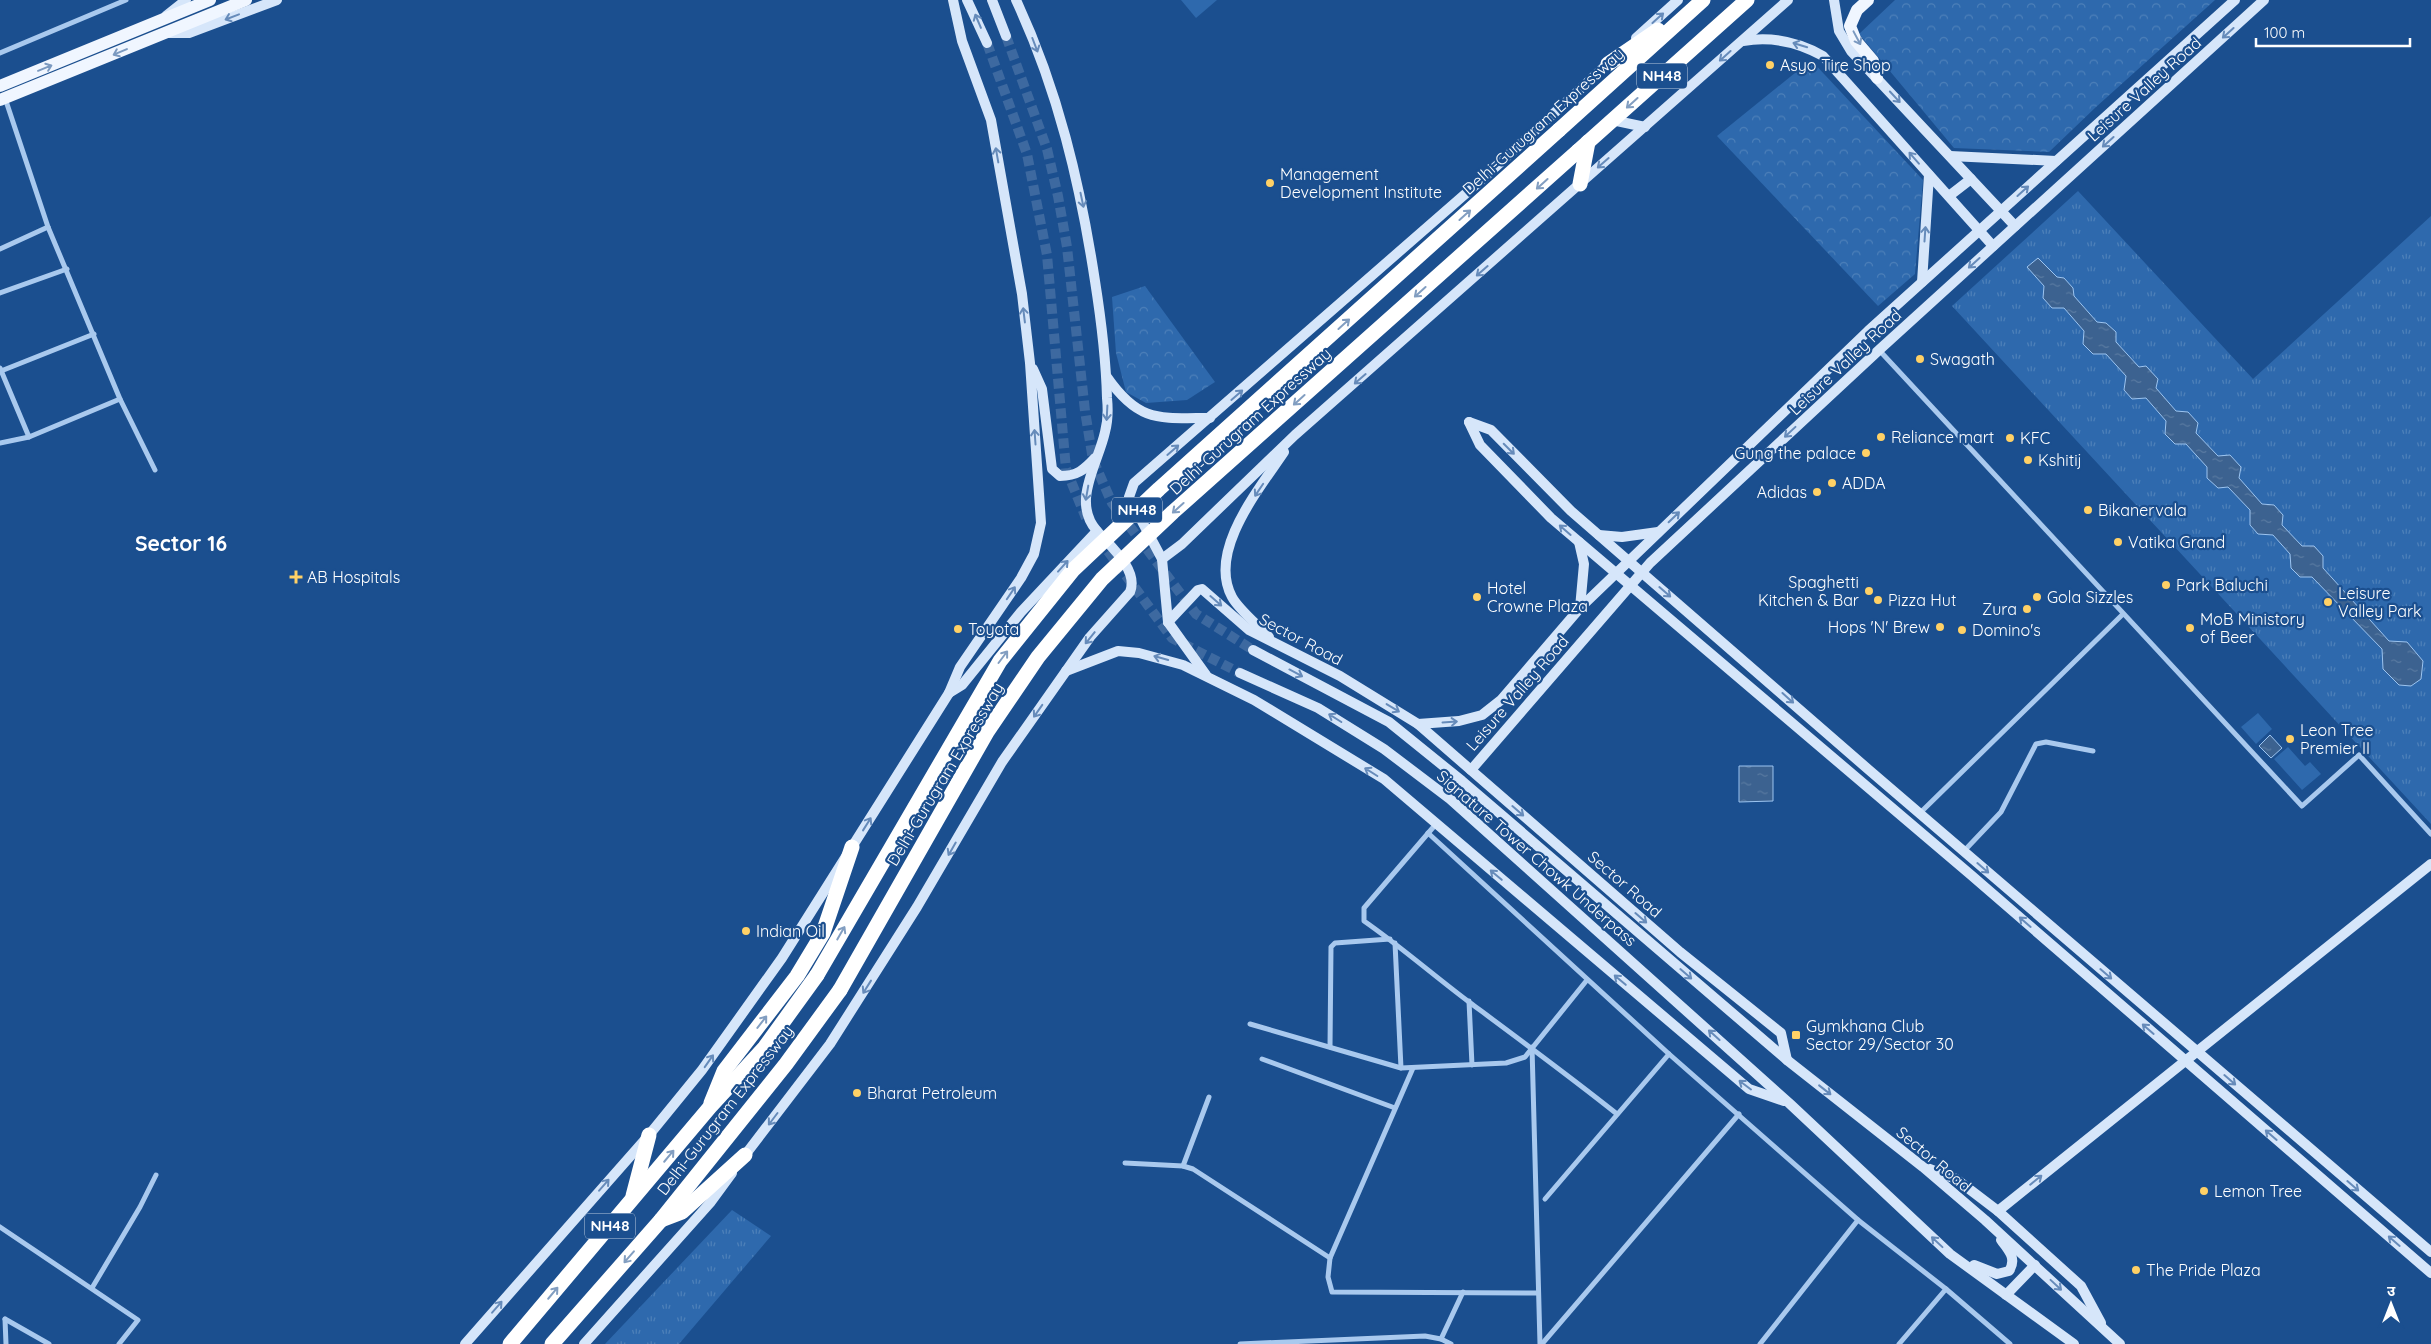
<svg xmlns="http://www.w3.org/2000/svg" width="2431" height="1344" font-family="Quicksand,'Noto Sans Devanagari',sans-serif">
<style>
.grass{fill:url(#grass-tufts)}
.forest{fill:url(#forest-crowns)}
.garden{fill:#2e69ad}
.water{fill:url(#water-ripples);stroke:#9cc4f0}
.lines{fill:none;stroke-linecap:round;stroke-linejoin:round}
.secondary-tunnel{stroke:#3d69a0;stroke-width:10;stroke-dasharray:10 5;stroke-linecap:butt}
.street{stroke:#a9c9ee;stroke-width:5}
.secondary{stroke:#d6e6fa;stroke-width:10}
.primary{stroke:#f0f6ff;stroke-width:12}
.highway{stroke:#fff;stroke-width:15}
.highway-bridge{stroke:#fff;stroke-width:15}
.oneway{stroke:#668bba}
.oneway2{stroke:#7b9ac1}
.oneway3{stroke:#829ec1}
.poi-dot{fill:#ffd166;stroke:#1b4f8f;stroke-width:2}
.labels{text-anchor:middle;stroke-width:4.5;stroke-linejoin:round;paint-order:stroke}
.shield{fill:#1b4f8f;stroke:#bbcadd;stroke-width:1}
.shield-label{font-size:15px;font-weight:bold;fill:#fff}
.poi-label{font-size:16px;fill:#fff;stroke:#1b4f8f;text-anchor:start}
.street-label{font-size:16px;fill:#fff;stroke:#1b4f8f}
.district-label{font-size:21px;font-weight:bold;fill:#fff;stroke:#1b4f8f}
</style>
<defs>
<pattern id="grass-tufts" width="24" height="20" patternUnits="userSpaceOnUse" patternTransform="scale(1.25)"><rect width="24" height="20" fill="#2e69ad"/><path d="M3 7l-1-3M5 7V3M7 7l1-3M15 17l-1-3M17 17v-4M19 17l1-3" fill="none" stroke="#4d80b9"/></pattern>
<pattern id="forest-crowns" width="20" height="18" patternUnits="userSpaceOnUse" patternTransform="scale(1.25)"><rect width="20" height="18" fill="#2e69ad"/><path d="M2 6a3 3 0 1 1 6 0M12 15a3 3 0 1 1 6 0" fill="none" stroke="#4d80b9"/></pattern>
<pattern id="water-ripples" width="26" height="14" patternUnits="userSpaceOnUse" patternTransform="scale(1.25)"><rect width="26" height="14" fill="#3c6290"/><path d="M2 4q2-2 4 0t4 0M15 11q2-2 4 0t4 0" fill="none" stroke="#597aa1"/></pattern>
</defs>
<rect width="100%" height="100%" fill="#1b4f8f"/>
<g class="grass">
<path d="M2078,191L2253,379L2431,216V824L1952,306Z"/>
<path d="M732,1210L771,1236L679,1344H605Z"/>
</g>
<g class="forest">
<path d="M1895,0H2215L2096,107L2049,152L1954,148L1859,34Z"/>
<path d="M1811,60L1923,180L1915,274L1878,306L1717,136Z"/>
<path d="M1145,286L1215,382L1187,400L1146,403L1126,392L1116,353L1112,297Z"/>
</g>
<g class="garden">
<path d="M1181,0H1217L1196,18Z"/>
<path d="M2258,713L2272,729L2256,744L2241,727Z"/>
<path d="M2288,747L2305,766L2310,762L2321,774L2302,790L2274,759Z"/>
</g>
<g class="water">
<path d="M2038,258L2057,277L2064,278L2073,288L2074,296L2097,322L2106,323L2116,332V342L2139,367L2146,366L2158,379L2156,388L2176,411L2188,412L2198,423L2196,433L2218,456L2230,455L2241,467L2239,478L2262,504L2274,505L2283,515L2282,525L2302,546H2314L2323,556V568L2389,641L2407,642L2423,661L2421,679L2411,686L2399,685L2383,669L2382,649L2312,577H2300L2291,568L2290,554L2273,535L2258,534L2250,525V510L2228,487L2218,488L2207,478V467L2186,444H2175L2165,434L2166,421L2146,398L2132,399L2124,390L2126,376L2106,354H2093L2083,344L2084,331L2064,308H2052L2043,298L2044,286L2027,267Z"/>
<path d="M2270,735L2282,748L2271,758L2259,746Z"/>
<path d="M1773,766V801L1739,802V766Z"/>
</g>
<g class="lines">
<g class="secondary-tunnel">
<path d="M1006,36L1047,149L1058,196L1067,247L1085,411L1093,460L1112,503L1196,614L1253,650"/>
<path d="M987,43L1027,154L1047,255L1066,469L1086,518"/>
<path d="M1099,539L1172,638L1240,673"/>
</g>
<g class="street">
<path d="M0,53L126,0"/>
<path d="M5,98L48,227L120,399L155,470"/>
<path d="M0,249L48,227"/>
<path d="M0,293L67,269"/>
<path d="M1879,350L2302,806L2359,755L2431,834"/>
<path d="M0,368L29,437L120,399"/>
<path d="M1,371L94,334"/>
<path d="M0,443L29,437"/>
<path d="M1920,813L2123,614"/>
<path d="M1436,824L1364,908V921C1400,946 1433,975 1469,1002C1519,1039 1568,1075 1617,1114"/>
<path d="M1428,833L1669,1054L1858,1220L1946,1289L2010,1344"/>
<path d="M1964,851L2001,812L2036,744L2046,742L2093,751"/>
<path d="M1395,943L1401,1068"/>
<path d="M1469,1001L1472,1065"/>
<path d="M1250,1024L1401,1068L1506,1063L1525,1057L1587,980"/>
<path d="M1330,1047L1331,947L1335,943L1390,939"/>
<path d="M1532,1047L1540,1344"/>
<path d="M1262,1059L1395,1108"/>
<path d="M1413,1068L1330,1258L1328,1277L1332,1292L1538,1293"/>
<path d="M1125,1163L1183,1166L1193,1169L1330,1258"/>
<path d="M1183,1166L1209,1097"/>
<path d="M1545,1199L1669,1054"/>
<path d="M0,1227L138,1320L119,1344"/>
<path d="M92,1288L140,1207L156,1175"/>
<path d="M5,1319L49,1344"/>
<path d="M5,1319L6,1344"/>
<path d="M1441,1339L1463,1292"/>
<path d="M1240,1344L1425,1336L1441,1339L1451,1344"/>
<path d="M1542,1344L1739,1114"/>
<path d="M1760,1344L1858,1220"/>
<path d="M1899,1344L1946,1289"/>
</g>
<g class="secondary">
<path d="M967,0L987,43"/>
<path d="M992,0L1006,36"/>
<path d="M1016,0C1058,90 1080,183 1095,281C1101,319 1106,359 1107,398C1108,408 1108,421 1105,432C1098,464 1071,502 1097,531"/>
<path d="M1834,0L1839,31L1851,51L2015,226"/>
<path d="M166,16L186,0"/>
<path d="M167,33H189L277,0"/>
<path d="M1636,38L1678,0"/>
<path d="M1743,41C1772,36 1798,42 1823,56L1993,246"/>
<path d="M1612,120L1645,127"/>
<path d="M1950,156L2056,161"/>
<path d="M1949,196L1971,179"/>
<path d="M1922,282L1929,175"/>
<path d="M1033,369L1042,389L1052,469L1060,476C1077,476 1084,470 1095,458"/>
<path d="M1107,377C1139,423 1159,418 1210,418"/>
<path d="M1469,422L1480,445L1551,518L1971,875L2431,1273"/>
<path d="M1469,422L1491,430L1571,511L1869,770L2431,1252"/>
<path d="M1599,535L1622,537L1658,532"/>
<path d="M1579,542L1584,564L1580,608"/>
<path d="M1162,559L1182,544L1295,435L1788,0"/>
<path d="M1168,622L1162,559L1129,497L1134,483L1479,182L1612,60"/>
<path d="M1168,622L1198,590L1202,589L1249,630L1340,676L1418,724L1680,952L1781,1033L1787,1060"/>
<path d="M1168,622L1206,675"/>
<path d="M1269,637C1259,626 1239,610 1232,597C1207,551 1260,488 1284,452"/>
<path d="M1253,650L1389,722L1462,781L1787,1060L1923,1167L1985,1220L2120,1344"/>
<path d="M1066,671L1118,651L1139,653L1183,665L1254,700L1384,779L1749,1089L1784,1101"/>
<path d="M1240,673L1318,708L1384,749L1450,799L1789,1103L1950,1254L2074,1344"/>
<path d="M1418,724L1459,721L1482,715L1501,700L1580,608L1868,331L2235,0"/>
<path d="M1471,770L1650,563L1879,350L2264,0"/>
<path d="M742,1159L830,1044L917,907L1002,762L1090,637L1130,592C1139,570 1110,546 1097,531L1021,612L962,685L949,693"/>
<path d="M1927,1168L1956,1179L1998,1211L2081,1286L2101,1323"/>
<path d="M1998,1211L2431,864"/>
<path d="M1974,1265L1997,1274L2009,1271C2017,1259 2009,1250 2001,1240"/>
<path d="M2006,1295L2035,1265"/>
<path d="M465,1344L649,1135L702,1070L782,958L949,693L960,667L1021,578L1034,554L1041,523L1030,363L1022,294L991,120L962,41L953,0"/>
<path d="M584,1344L710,1203L732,1173"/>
</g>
<g class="primary">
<path d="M1868,0L1857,10L1850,26L1856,41L1873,61L1877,78"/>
<path d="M0,86L210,0"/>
<path d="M0,100L246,0"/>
</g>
<g class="highway">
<path d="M1608,64L1658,30"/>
<path d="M1559,130L1703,0"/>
<path d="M1578,151L1747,0"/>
<path d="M1580,184L1588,142"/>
<path d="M711,1103L724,1071L797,976L823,933L852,847"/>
<path d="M633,1196L649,1135"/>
<path d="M661,1220L682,1212L745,1155"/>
<path d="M510,1344L710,1107L765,1047L817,975"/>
<path d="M552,1344L661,1220L786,1064L840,990"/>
</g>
<g class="highway-bridge">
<path d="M817,975L1000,661L1073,570L1159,489L1559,130"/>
<path d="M840,990L987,732L1038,657L1102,579L1173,512L1578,151"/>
</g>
</g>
<defs><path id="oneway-shaft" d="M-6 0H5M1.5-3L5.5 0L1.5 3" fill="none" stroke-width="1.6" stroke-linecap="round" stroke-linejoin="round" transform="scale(1.25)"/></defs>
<g class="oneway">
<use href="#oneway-shaft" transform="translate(232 17) rotate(159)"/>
<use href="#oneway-shaft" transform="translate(1658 18) rotate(-42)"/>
<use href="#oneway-shaft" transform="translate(978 21) rotate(-113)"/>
<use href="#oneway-shaft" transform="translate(2228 33) rotate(138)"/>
<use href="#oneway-shaft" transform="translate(1035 45) rotate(69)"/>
<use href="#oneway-shaft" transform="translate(1800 45) rotate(-163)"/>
<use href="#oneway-shaft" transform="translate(1725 56) rotate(138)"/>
<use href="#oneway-shaft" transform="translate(1895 97) rotate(47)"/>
<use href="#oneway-shaft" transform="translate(2108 142) rotate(138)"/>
<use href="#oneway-shaft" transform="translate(997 155) rotate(-100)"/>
<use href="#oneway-shaft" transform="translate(1914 158) rotate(-131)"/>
<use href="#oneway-shaft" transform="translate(1603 163) rotate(139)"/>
<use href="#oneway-shaft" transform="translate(2023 191) rotate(-42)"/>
<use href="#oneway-shaft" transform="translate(1082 200) rotate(78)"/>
<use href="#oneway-shaft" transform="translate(1925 234) rotate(-86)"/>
<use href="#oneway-shaft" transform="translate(1974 263) rotate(138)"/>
<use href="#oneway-shaft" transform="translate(1482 271) rotate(139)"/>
<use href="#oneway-shaft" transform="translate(1024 315) rotate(-97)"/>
<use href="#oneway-shaft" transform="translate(1360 379) rotate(139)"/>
<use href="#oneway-shaft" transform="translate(1237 395) rotate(-41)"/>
<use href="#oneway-shaft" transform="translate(1107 413) rotate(93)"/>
<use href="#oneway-shaft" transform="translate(1790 432) rotate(137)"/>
<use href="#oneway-shaft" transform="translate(1035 437) rotate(-94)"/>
<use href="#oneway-shaft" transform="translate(1509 449) rotate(45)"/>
<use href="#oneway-shaft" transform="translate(1173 450) rotate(-41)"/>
<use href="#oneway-shaft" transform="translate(1259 490) rotate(124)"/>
<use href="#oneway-shaft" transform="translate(1087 493) rotate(100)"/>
<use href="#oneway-shaft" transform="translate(1674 517) rotate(-44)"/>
<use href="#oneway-shaft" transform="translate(1565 530) rotate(-139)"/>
<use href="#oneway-shaft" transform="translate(1063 566) rotate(-48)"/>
<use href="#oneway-shaft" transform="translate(1665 592) rotate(41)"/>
<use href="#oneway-shaft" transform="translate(1011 593) rotate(-56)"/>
<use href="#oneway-shaft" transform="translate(1216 601) rotate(41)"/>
<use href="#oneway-shaft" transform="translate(1090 638) rotate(129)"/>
<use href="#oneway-shaft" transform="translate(1161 658) rotate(-164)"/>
<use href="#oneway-shaft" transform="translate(1296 673) rotate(28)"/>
<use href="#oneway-shaft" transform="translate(1788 698) rotate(42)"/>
<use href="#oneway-shaft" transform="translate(1393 708) rotate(31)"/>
<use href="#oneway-shaft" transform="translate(1038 711) rotate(125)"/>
<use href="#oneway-shaft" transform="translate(1335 718) rotate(-148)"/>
<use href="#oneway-shaft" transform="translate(1450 722) rotate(-4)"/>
<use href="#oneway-shaft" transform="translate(1371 772) rotate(-148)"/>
<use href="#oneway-shaft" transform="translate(1518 811) rotate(41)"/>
<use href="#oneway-shaft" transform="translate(867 824) rotate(-58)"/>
<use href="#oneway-shaft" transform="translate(952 849) rotate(120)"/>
<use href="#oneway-shaft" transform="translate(1983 868) rotate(41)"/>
<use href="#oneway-shaft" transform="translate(1496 875) rotate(-140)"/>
<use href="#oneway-shaft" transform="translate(1641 918) rotate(41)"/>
<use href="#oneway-shaft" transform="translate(2025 922) rotate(-139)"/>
<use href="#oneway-shaft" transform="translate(1686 974) rotate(41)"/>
<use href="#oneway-shaft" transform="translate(2106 974) rotate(41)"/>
<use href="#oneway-shaft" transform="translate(1620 980) rotate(-140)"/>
<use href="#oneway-shaft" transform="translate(867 987) rotate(122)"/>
<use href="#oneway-shaft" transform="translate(2148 1029) rotate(-139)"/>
<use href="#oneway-shaft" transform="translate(1714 1035) rotate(-138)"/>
<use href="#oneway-shaft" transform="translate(709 1061) rotate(-55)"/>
<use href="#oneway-shaft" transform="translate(2230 1080) rotate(41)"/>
<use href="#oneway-shaft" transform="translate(1745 1085) rotate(-143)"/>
<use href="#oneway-shaft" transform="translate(1825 1090) rotate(38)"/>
<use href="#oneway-shaft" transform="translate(773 1119) rotate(127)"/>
<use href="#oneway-shaft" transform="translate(2271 1135) rotate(-139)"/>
<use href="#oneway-shaft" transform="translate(2036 1180) rotate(-39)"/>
<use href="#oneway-shaft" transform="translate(604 1185) rotate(-49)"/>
<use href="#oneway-shaft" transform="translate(2353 1186) rotate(41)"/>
<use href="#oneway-shaft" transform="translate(2394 1241) rotate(-139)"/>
<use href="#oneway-shaft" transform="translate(1937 1242) rotate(-137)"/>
<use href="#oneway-shaft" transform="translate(2056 1285) rotate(43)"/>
<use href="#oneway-shaft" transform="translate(497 1307) rotate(-49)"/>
</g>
<g class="oneway2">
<use href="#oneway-shaft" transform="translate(1857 38) rotate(62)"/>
<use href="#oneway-shaft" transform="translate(120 52) rotate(157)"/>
<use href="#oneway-shaft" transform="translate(45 68) rotate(-22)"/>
</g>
<g class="oneway3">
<use href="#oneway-shaft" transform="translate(1632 103) rotate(138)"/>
<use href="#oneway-shaft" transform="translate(1542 184) rotate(138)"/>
<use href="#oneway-shaft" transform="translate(1465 215) rotate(-42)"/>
<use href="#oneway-shaft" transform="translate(1420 292) rotate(138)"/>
<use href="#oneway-shaft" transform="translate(1344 324) rotate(-42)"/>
<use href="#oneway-shaft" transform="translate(1299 400) rotate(138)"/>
<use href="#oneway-shaft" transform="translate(1178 508) rotate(138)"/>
<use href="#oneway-shaft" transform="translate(1003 657) rotate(-53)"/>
<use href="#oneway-shaft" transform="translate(841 933) rotate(-60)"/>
<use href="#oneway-shaft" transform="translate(762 1022) rotate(-52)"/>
<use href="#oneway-shaft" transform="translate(669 1156) rotate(-50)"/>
<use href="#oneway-shaft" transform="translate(629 1257) rotate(131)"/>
<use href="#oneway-shaft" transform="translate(553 1293) rotate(-50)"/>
</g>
<g class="poi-dot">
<circle cx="1770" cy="65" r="5"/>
<circle cx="1270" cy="183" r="5"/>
<circle cx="1920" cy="359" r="5"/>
<circle cx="1881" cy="437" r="5"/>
<circle cx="2010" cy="438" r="5"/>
<circle cx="1866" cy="453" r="5"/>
<circle cx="2028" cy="460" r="5"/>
<circle cx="1832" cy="483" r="5"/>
<circle cx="1817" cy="492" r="5"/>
<circle cx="2088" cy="510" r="5"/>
<circle cx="2118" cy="542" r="5"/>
<path d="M293.5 569.5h5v5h5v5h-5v5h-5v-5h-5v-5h5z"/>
<circle cx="2166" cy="585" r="5"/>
<circle cx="1869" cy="591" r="5"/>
<circle cx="1477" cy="597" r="5"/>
<circle cx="2037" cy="597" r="5"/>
<circle cx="1878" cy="600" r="5"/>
<circle cx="2328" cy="602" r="5"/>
<circle cx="2027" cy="609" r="5"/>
<circle cx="1940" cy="627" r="5"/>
<circle cx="2190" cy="628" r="5"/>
<circle cx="958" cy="629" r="5"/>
<circle cx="1962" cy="630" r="5"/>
<circle cx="2290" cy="739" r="5"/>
<circle cx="746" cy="931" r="5"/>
<rect x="1791" y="1030" width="10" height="10" rx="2.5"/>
<circle cx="857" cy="1093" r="5"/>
<circle cx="2204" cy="1191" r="5"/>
<circle cx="2136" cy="1270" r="5"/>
</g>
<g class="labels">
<g class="shield">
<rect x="1637" y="63.5" width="50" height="25" rx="4"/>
<rect x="1112" y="497.5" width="50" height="25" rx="4"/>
<rect x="585" y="1213.5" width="50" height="25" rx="4"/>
</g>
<g class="shield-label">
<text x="1662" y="81">NH48</text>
<text x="1137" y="515">NH48</text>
<text x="610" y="1231">NH48</text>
</g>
<g class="poi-label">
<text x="1780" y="71">Asyo Tire Shop</text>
<text x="1280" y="180">Management<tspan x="1280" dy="18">Development Institute</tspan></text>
<text x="1930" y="365">Swagath</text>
<text x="1891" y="443">Reliance mart</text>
<text x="2020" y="444">KFC</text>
<text x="1856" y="459" text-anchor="end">Gung the palace</text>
<text x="2038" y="466">Kshitij</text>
<text x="1842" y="489">ADDA</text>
<text x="1807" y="498" text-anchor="end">Adidas</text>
<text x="2098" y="516">Bikanervala</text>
<text x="2128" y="548">Vatika Grand</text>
<text x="307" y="583">AB Hospitals</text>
<text x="1859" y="588" text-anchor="end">Spaghetti<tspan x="1859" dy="18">Kitchen &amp; Bar</tspan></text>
<text x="2176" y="591">Park Baluchi</text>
<text x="1487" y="594">Hotel<tspan x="1487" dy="18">Crowne Plaza</tspan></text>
<text x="2338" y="599">Leisure<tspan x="2338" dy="18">Valley Park</tspan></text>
<text x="2047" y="603">Gola Sizzles</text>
<text x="1888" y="606">Pizza Hut</text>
<text x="2017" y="615" text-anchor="end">Zura</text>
<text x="2200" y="625">MoB Ministory<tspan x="2200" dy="18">of Beer</tspan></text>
<text x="1930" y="633" text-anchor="end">Hops 'N' Brew</text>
<text x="968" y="635">Toyota</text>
<text x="1972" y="636">Domino's</text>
<text x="2300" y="736">Leon Tree<tspan x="2300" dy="18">Premier II</tspan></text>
<text x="756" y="937">Indian Oil</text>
<text x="1806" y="1032">Gymkhana Club<tspan x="1806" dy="18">Sector 29/Sector 30</tspan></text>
<text x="867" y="1099">Bharat Petroleum</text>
<text x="2214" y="1197">Lemon Tree</text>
<text x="2146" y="1276">The Pride Plaza</text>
</g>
<g class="street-label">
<text transform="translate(2144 89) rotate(-42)" y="6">Leisure Valley Road</text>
<text transform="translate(1543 121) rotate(-42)" y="6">Delhi-Gurugram Expressway</text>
<text transform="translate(1845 362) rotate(-43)" y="6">Leisure Valley Road</text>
<text transform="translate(1250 421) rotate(-42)" y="6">Delhi-Gurugram Expressway</text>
<text transform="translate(1301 639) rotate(28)" y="6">Sector Road</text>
<text transform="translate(1517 693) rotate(-49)" y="6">Leisure Valley Road</text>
<text transform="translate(945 774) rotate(-59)" y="6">Delhi-Gurugram Expressway</text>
<text transform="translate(1537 858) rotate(41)" y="6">Signature Tower Chowk Underpass</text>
<text transform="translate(1625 884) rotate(41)" y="6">Sector Road</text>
<text transform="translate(725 1110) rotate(-52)" y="6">Delhi-Gurugram Expressway</text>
<text transform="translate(1934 1159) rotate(40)" y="6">Sector Road</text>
</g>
<g class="district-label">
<text x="181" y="551">Sector 16</text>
</g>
</g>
<g transform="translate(2391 1304)" stroke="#1b4f8f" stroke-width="4" paint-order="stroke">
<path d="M0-4L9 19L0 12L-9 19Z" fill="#ffffff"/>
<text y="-8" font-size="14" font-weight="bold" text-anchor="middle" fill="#ffffff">उ</text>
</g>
<path d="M2256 38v8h154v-8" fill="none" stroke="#ffffff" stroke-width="2.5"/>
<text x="2264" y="38" font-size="15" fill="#ffffff" stroke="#1b4f8f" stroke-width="4" paint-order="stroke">100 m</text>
</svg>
